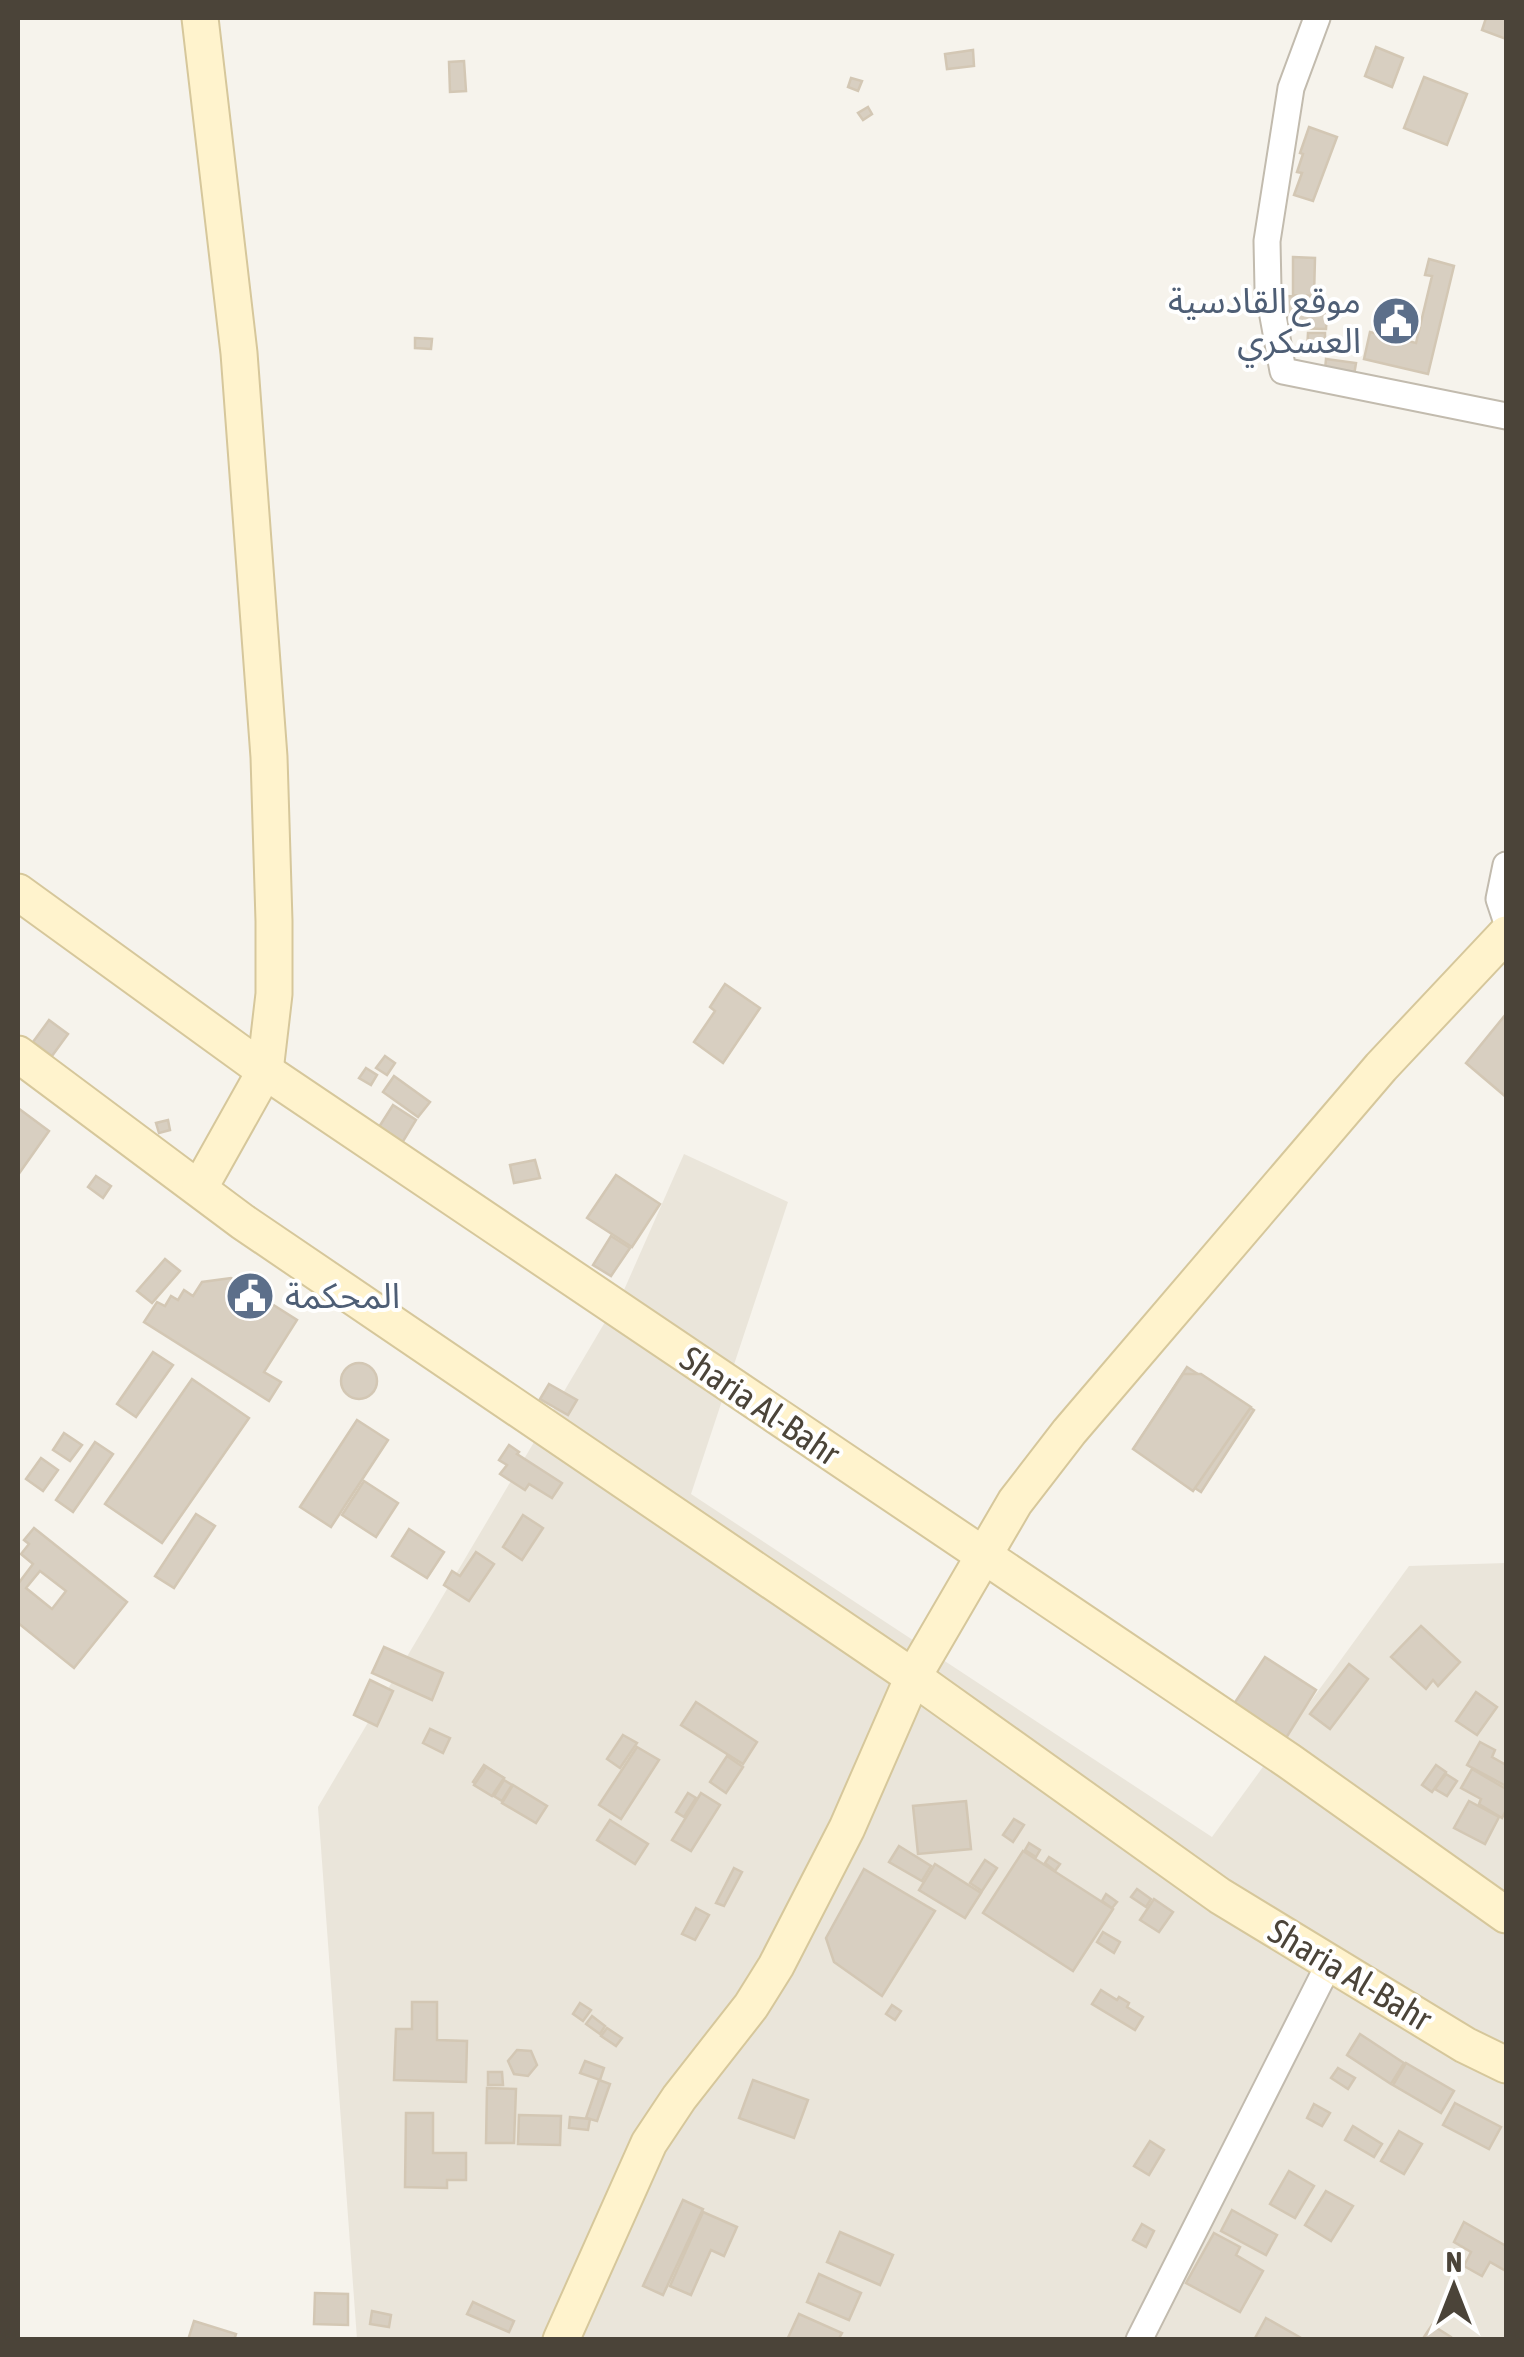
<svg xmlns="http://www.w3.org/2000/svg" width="1524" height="2357" font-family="'Asap Condensed','Noto Sans Arabic',sans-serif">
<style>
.residential{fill:#eae5da}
.building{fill:#d8cfc1;stroke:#d3c7b4;stroke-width:2.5;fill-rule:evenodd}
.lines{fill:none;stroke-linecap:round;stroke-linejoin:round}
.street-casing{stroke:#c2bbae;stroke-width:29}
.secondary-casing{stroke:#d6c79b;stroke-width:39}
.street{stroke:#fff;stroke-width:25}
.secondary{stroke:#fff3cd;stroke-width:35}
.labels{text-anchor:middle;stroke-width:8;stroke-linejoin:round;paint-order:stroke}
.service-label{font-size:35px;fill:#4e5e75;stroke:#fff;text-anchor:end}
.street-label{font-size:35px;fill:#4b4439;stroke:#fff}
</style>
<rect width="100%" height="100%" fill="#f6f3ec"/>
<path class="residential" d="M684,1154L788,1202L691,1494L1212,1837L1409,1566L1506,1563V2339H357L318,1807L624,1290Z"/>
<g class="building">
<path d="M1486,18H1506V39L1482,30Z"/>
<path d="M1376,47L1403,58L1392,87L1365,76Z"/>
<path d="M973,50L974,66L947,69L945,54Z"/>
<path d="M464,61L466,91L450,92L449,62Z"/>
<path d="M1424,77L1467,94L1447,145L1404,128Z"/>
<path d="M851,78L862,81L858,91L848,87Z"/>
<path d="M868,107L872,114L863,120L858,113Z"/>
<path d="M1309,127L1337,137L1313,201L1294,195L1302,173L1297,172L1303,154L1300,153Z"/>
<path d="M1293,257L1315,258L1314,296L1293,295Z"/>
<path d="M1429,259L1454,266L1428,374L1364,359L1370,332L1416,343L1432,276L1425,275Z"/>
<path d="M1282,296L1315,297V311H1327L1326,329L1288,328Z"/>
<path d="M1308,333H1325V353L1307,352Z"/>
<path d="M415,338L432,339L431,349L415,348Z"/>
<path d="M1326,359L1356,363L1354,375L1325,370Z"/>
<path d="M725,984L760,1008L723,1063L694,1042L715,1011L710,1007Z"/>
<path d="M1506,1014V1097L1466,1063Z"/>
<path d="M49,1020L68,1034L52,1056L33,1042Z"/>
<path d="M385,1056L395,1063L387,1075L376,1068Z"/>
<path d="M366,1068L377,1075L371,1085L359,1078Z"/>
<path d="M394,1076L430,1102L418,1117L383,1092Z"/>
<path d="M393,1105L416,1120L402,1143L379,1127Z"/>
<path d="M18,1108L49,1131L18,1175Z"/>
<path d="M168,1120L170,1130L159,1133L156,1123Z"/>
<path d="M535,1160L540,1178L514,1183L510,1165Z"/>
<path d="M616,1175L660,1204L632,1247L587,1218Z"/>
<path d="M96,1176L111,1186L103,1198L88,1187Z"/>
<path d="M611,1236L630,1248L611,1276L593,1265Z"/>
<path d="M165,1259L180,1271L152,1303L137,1291Z"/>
<path d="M231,1278L297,1320L264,1372L281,1382L269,1401L144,1322L157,1302L165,1306L171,1296L178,1300L184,1290L193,1296L202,1282Z"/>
<path d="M153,1352L173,1365L136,1417L117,1404Z"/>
<circle cx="359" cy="1381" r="18"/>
<path d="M1187,1367L1254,1410L1201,1492L1134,1449Z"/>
<path d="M1183,1374H1201L1251,1407L1193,1491L1133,1449Z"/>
<path d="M192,1379L249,1418L162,1543L105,1504Z"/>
<path d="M549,1384L577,1400L568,1415L540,1399Z"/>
<path d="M357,1420L388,1440L331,1527L300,1507Z"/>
<path d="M64,1433L82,1445L70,1461L53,1450Z"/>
<path d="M95,1442L113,1454L73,1512L56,1500Z"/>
<path d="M509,1445L519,1452L517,1454L562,1483L552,1498L529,1484L525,1490L500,1474L507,1465L499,1460Z"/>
<path d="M41,1458L58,1470L43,1491L26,1479Z"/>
<path d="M364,1481L398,1503L376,1537L342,1515Z"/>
<path d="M196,1514L215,1526L174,1588L155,1576Z"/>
<path d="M523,1515L543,1528L522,1560L503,1547Z"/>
<path d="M34,1528L127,1602L74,1668L18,1623V1584L33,1564L21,1554L29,1544L24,1540ZM40,1571L66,1591L52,1609L26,1588Z"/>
<path d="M409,1529L444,1552L427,1578L392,1556Z"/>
<path d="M476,1552L494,1564L469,1601L444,1585L452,1571L460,1576Z"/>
<path d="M1421,1626L1460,1662L1438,1686L1433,1680L1426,1689L1391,1657Z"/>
<path d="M384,1647L443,1673L432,1700L372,1673Z"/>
<path d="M1265,1657L1316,1690L1286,1738L1234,1704Z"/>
<path d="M1349,1664L1368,1679L1330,1729L1310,1714Z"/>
<path d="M370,1680L393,1691L377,1726L354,1715Z"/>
<path d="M1476,1692L1497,1707L1477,1735L1456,1721Z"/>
<path d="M696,1702L757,1742L743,1764L681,1725Z"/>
<path d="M430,1729L450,1738L443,1753L423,1743Z"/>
<path d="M623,1735L637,1743L620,1768L607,1759Z"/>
<path d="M1480,1742L1495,1750L1492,1757L1506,1765V1786L1467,1765Z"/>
<path d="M637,1747L659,1760L621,1819L599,1805Z"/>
<path d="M727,1756L743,1767L726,1793L710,1782Z"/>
<path d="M484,1765L504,1778L493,1795L473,1782Z"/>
<path d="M1436,1765L1446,1772L1432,1792L1422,1785Z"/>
<path d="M486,1767L504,1778L492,1796L474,1785Z"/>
<path d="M1472,1769L1506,1789V1810L1502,1818L1479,1804L1481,1799L1461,1788Z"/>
<path d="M1446,1774L1457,1781L1447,1796L1435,1789Z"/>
<path d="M504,1780L512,1785L502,1801L494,1796Z"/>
<path d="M513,1785L547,1806L536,1823L502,1803Z"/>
<path d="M688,1793L696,1798L684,1817L676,1812Z"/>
<path d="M701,1793L720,1805L691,1851L672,1840Z"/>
<path d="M966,1801L971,1849L918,1854L913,1806Z"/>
<path d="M1469,1801L1499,1817L1485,1844L1454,1828Z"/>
<path d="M1014,1819L1024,1825L1013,1842L1003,1835Z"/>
<path d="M610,1820L648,1844L635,1864L597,1840Z"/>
<path d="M1029,1843L1040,1850L1036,1857L1025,1850Z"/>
<path d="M899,1846L931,1866L922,1881L889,1862Z"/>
<path d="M1023,1851L1113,1909L1073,1971L983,1913Z"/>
<path d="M1049,1857L1060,1864L1055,1871L1045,1863Z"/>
<path d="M985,1860L997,1868L982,1891L970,1883Z"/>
<path d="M935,1864L981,1893L965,1918L919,1890Z"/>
<path d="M734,1868L742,1872L724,1906L716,1903Z"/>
<path d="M864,1869L935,1911L882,1996L834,1962L826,1938Z"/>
<path d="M1137,1889L1151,1899L1146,1907L1131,1897Z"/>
<path d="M1106,1894L1117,1902L1112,1908L1102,1901Z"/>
<path d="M1154,1899L1173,1912L1159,1932L1140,1920Z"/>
<path d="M696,1908L709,1915L695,1940L682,1934Z"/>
<path d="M1103,1932L1120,1942L1114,1953L1097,1942Z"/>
<path d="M1101,1990L1117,2000L1119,1997L1129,2003L1127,2007L1143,2017L1135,2030L1092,2004Z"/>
<path d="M412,2002H437V2040L467,2041L466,2082L394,2080L396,2029H412Z"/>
<path d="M580,2003L591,2010L583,2021L573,2014Z"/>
<path d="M892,2005L901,2011L895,2020L886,2014Z"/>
<path d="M592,2016L605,2026L600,2034L586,2024Z"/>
<path d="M607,2028L622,2038L616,2046L601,2036Z"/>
<path d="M1360,2034L1404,2063L1391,2084L1347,2055Z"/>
<path d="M517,2050L531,2051L537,2065L528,2076L514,2074L508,2061Z"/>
<path d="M585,2061L604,2068L600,2080L580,2073Z"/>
<path d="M1406,2063L1454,2091L1441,2113L1393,2085Z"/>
<path d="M1338,2068L1355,2078L1348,2089L1331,2078Z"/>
<path d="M488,2072H502L503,2085H488Z"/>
<path d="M599,2080L610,2084L597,2121L586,2118Z"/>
<path d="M753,2080L808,2100L794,2138L739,2118Z"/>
<path d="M487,2088L516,2089L514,2143H486Z"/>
<path d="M1455,2103L1501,2127L1489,2149L1443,2125Z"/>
<path d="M1314,2104L1330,2113L1322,2126L1307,2118Z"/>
<path d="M406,2113H433V2153H466V2180H447V2188L405,2187Z"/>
<path d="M519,2115L561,2116L560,2145L518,2144Z"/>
<path d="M570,2117L590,2119L588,2130L569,2128Z"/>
<path d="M1353,2126L1382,2144L1374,2157L1345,2140Z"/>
<path d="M1399,2131L1422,2144L1404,2174L1381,2161Z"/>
<path d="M1150,2141L1164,2150L1149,2175L1134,2166Z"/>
<path d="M1289,2171L1314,2186L1295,2218L1270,2204Z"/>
<path d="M1326,2191L1353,2206L1331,2241L1305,2225Z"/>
<path d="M683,2200L703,2209L663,2295L643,2286Z"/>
<path d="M1232,2210L1277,2235L1266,2255L1221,2231Z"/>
<path d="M703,2212L737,2227L724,2256L711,2250L691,2295L670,2286Z"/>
<path d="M1464,2222L1506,2246V2271L1490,2262L1482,2276L1464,2266L1471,2252L1454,2242Z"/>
<path d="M1142,2224L1154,2231L1146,2247L1133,2240Z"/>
<path d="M840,2232L893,2255L880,2285L827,2262Z"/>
<path d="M1214,2233L1240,2247L1236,2255L1263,2271L1240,2312L1186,2283Z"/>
<path d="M819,2274L861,2293L849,2320L807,2302Z"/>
<path d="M315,2293L348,2294V2325L314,2324Z"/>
<path d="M473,2302L514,2321L509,2332L467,2314Z"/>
<path d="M372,2311L391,2315L389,2327L370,2324Z"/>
<path d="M799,2314L842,2333L838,2340H787Z"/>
<path d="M1266,2318L1301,2338L1300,2340H1254Z"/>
<path d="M194,2321L236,2334L234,2340H188Z"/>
<path d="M1432,2325L1451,2337L1450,2340H1422Z"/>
</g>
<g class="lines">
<g class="street-casing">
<g id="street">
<path d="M1317,18L1291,88L1267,241L1268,289L1283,371L1506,416"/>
<path d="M1506,865L1499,899L1506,920"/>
<path d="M1139,2340L1330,1962"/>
</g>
</g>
<g class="secondary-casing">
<g id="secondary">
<path d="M18,892L265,1071L1289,1761L1506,1915"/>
<path d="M18,1054L243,1222L913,1677L1220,1896L1465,2045L1506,2065"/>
<path d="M200,1187L265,1071L274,994V921L269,757L239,353L200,18"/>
<path d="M561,2340L649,2143L679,2098L751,2006L776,1966L847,1828L913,1677L1015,1502L1069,1432L1381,1067L1506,934"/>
</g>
</g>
<use href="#street" class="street"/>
<use href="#secondary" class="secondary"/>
</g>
<defs>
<g id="civic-disc" transform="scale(2.5)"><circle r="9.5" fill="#5c6f8a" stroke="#fff"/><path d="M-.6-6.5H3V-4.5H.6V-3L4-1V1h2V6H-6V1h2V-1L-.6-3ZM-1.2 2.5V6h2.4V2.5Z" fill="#fff"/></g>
</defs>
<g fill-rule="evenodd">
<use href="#civic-disc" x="1396" y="321"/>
<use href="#civic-disc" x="250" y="1296"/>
</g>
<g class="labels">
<g class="service-label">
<text x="1361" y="313">موقع القادسية<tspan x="1361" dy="40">العسكري</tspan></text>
<text x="285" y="1308" text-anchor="start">المحكمة</text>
</g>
<g class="street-label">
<text transform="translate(760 1406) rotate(34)" y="12">Sharia Al-Bahr</text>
<text transform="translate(1350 1975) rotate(31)" y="12">Sharia Al-Bahr</text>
</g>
</g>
<rect width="1524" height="2357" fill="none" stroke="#4b4439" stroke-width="40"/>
<g transform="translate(1454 2287)" stroke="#ffffff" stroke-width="8" paint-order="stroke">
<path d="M0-8L18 38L0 25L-18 38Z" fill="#4b4439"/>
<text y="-15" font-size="28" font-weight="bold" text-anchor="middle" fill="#4b4439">N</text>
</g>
</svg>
